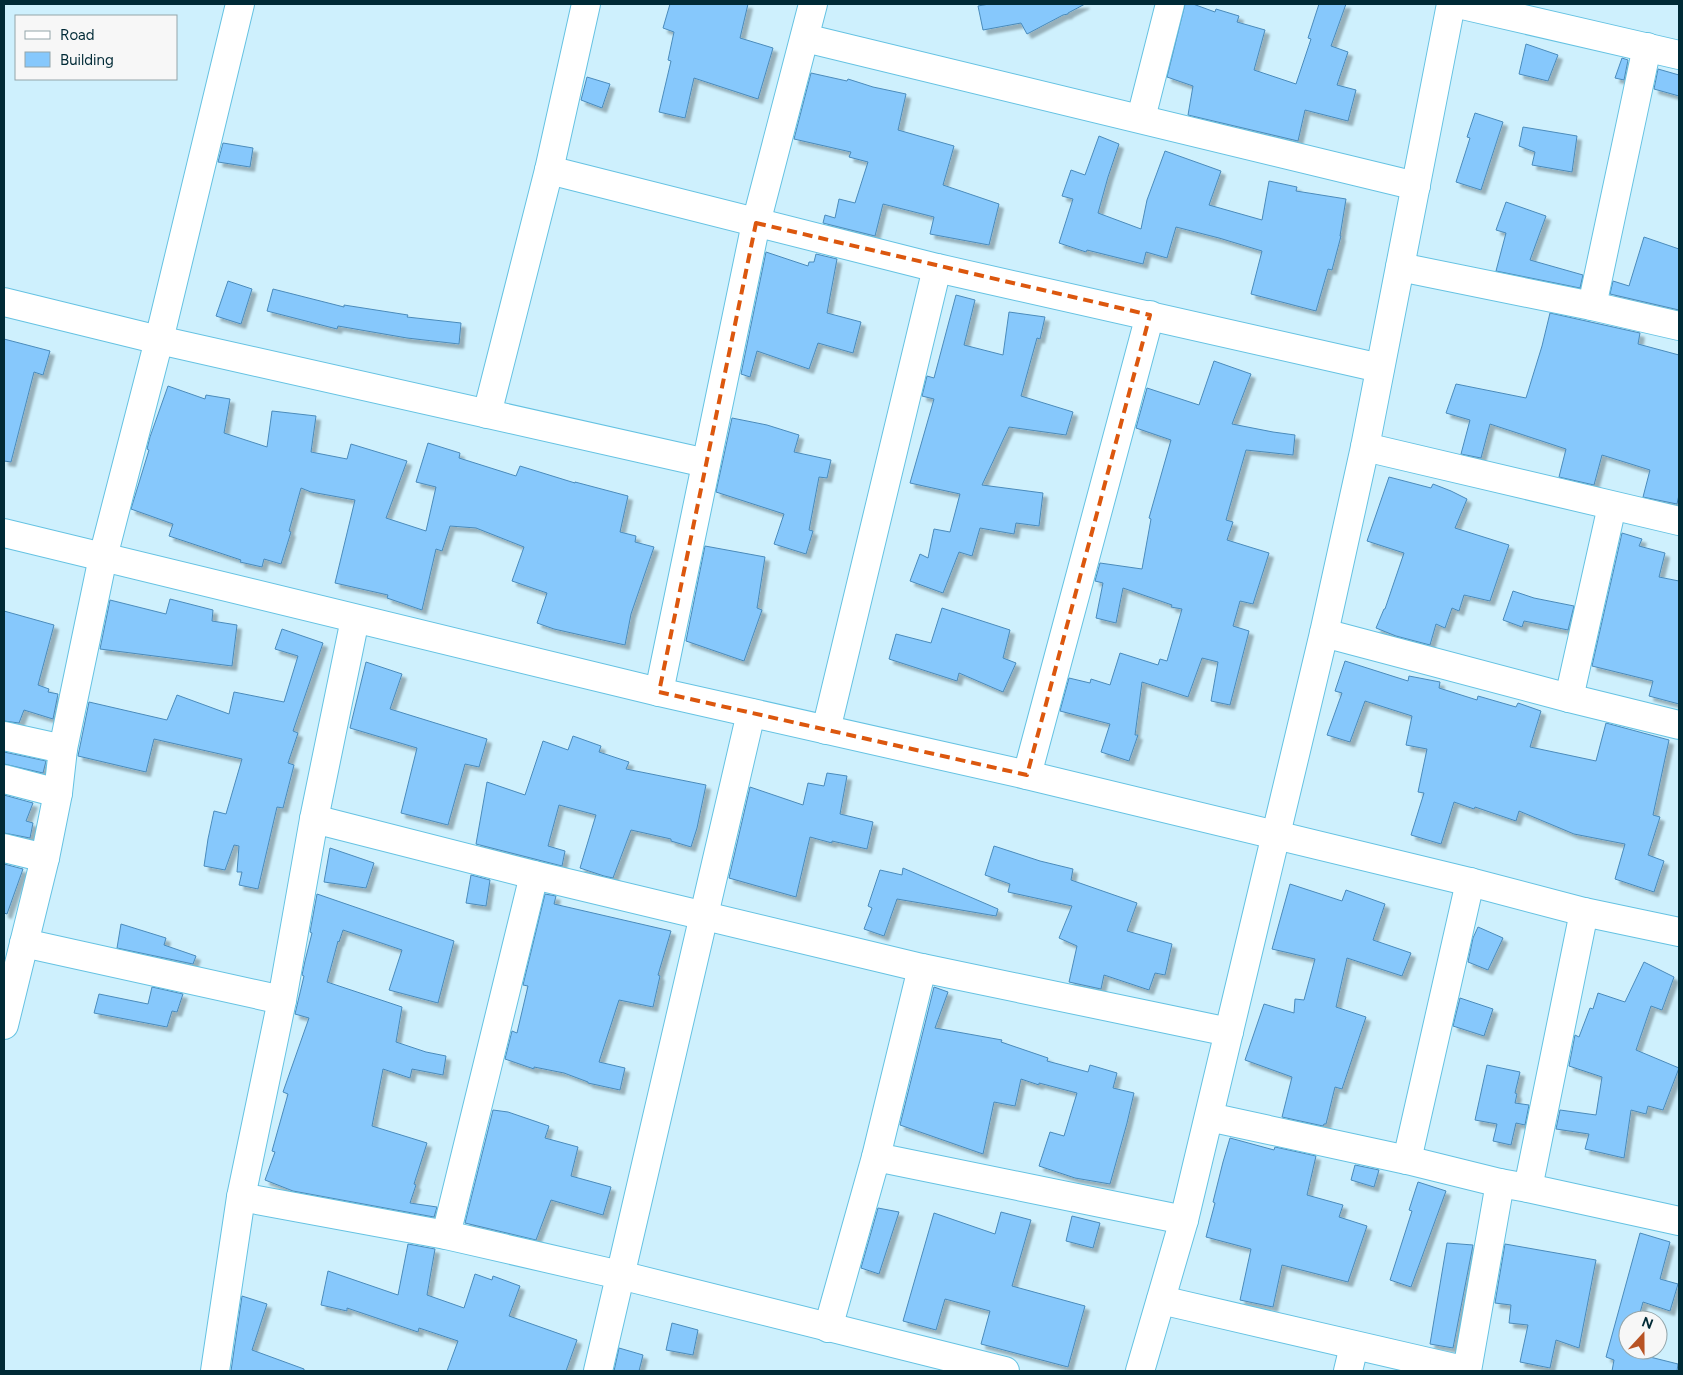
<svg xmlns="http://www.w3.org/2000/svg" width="1683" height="1375" font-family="Figtree,sans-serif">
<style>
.building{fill:#86c8fc;stroke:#4a8bbb;filter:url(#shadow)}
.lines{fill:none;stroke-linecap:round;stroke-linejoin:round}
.minor-casing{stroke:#65c2e2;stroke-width:30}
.minor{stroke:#fff;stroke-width:28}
.marked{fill:none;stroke:#dc570e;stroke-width:4;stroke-dasharray:10 6;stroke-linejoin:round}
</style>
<defs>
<filter id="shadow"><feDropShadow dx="4.5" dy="4.5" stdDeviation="1" flood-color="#0004"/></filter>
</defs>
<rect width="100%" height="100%" fill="#cef0fd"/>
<g class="building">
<path d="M670,4H748L740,38L773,48L758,99L694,78L685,118L659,112L671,61L668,60L674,32L663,28Z"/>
<path d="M989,4H1085L1068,13V14L1063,15L1027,34L1021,23L983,30L978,6Z"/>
<path d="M1185,4H1193L1215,12L1216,9L1239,16L1237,22L1265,30L1254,70L1296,84L1311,39L1308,38L1319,4H1346L1331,46L1348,52L1337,85L1356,90L1348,121L1305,110L1298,141L1188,115L1193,86L1167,77Z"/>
<path d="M1526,44L1558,55L1548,81L1519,74Z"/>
<path d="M1622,58L1628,60L1624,80L1615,78Z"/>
<path d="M1658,69L1679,75V96L1654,89Z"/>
<path d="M811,73L847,81L848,79L873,87L906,94L898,130L954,146L943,185L999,204L989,245L930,234L934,217L883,204L875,236L823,223L825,215L835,218L839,199L855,203L868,162L849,157L851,152L794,139Z"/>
<path d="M587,77L610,84L602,108L581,100Z"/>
<path d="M1475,113L1503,122L1481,190L1456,182L1470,138L1467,137Z"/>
<path d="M1523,127L1577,136L1572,172L1532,165L1535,152L1519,146Z"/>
<path d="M1099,136L1119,144L1108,177L1098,213L1141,229L1147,200L1165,151L1221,171L1209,205L1262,220L1269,181L1297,187L1296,191L1346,199L1340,236H1341L1332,270L1328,269L1316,311L1251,294L1262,251L1219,238L1176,227L1167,258L1146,252L1143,264L1087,250L1086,252L1059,243L1073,199L1062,196L1071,170L1085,175Z"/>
<path d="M223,143L253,148L250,167L218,162Z"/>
<path d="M1506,202L1546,216L1530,260L1583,275L1580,288L1496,271L1506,233L1496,230Z"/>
<path d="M1644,237L1679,249V310L1610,294L1613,281L1629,286Z"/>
<path d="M766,252L808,266L809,262H814L816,254L837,259L827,313L861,322L853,353L818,343L809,369L757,351L750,377L741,374Z"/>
<path d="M228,281L252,289L241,324L216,316Z"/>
<path d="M273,289L344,307V305L408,315L407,317L461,323L459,344L407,338L338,326L337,329L267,311Z"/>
<path d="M956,295L975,300L964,345L1003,355L1009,312L1045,317L1040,339L1037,338L1021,396L1073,412L1066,435L1009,427L982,485L1043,493L1039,526L1016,523L1014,534L980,528L972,556L959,552L943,593L910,581L920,554L928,558L934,529L950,532L960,494L910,483L934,399L922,396L927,376L934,378Z"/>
<path d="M1550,313L1640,333L1638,344L1679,355V495L1677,504L1643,497L1650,470L1602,455L1594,485L1559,477L1566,449L1490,424L1481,458L1461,454L1470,420L1446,413L1456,384L1526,398L1542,346Z"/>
<path d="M4,339L50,351L43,375L34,372L11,462L4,461Z"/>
<path d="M1214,361L1251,374L1232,424L1273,432L1295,435L1293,455L1246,450L1226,520L1233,522L1227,540L1269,553L1253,604L1240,601L1233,626L1249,631L1230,705L1211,701L1218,662L1202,658L1188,697L1142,682L1135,735H1138L1129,761L1101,752L1110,724L1060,711L1069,678L1090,683L1091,679L1110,685L1120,653L1158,665L1160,659L1167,661L1182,609L1171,607L1172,605L1123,588L1116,623L1096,618L1103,583L1095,581L1100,563L1142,569L1151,519L1149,518L1171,440L1136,428L1147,388L1199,405Z"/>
<path d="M168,386L205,399L206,395L230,399L224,433L267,447L272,411L316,416L311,452L347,459L351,444L407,461L386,518L426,531L436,487L416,482L428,443L460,453L459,458L516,476L520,466L575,483V482L628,496L620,532L636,536L635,542L654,547L631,614L625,645L554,629L537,623L547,593L512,581L524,547L476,528L450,526L442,551L436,549L422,610L387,598L388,595L335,583L355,500L311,492L301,488L289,531L291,532L281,564L264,559L262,567L240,562L241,560L169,536L173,524L131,509L149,450L147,449L150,437Z"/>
<path d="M732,418L767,425L799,435L794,452L831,460L827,478L819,477L809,530L813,531L806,554L774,544L784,514L716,492Z"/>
<path d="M1389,477L1431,488L1433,484L1451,491L1467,499L1455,528L1509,545L1490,601L1464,595L1459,611L1452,608L1445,628L1436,624L1430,645L1396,636L1376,628L1384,609H1385L1404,553L1367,541Z"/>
<path d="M1622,533L1642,539L1639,546L1665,553L1659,577L1679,581V704L1649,696L1653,681L1592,666Z"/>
<path d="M705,546L765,557L757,608L762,610L744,661L686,641Z"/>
<path d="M1513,591L1534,598L1574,606L1568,630L1524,621L1522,627L1503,620Z"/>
<path d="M170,599L213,610L212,621L237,625L232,666L100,649L110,600L166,614Z"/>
<path d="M942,608L1010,630L1003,658L1016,663L1003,692L959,673L957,681L889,659L896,634L931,643Z"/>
<path d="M4,611L54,625L38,685L49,689L48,692L58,694L53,719L24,710L19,723L4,721Z"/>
<path d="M282,629L323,643L293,731L298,733L288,763L294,765L283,808L277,807L258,889L239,885L242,872H237L239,846L234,845L225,870L204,866L208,839L214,811L226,814L242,759L154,739L146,772L78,756L89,702L167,720L177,695L229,714L234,692L284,702L298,656L275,649Z"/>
<path d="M1345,661L1408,681L1409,676L1440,682L1439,688L1477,700L1478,696L1516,707L1518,703L1541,711L1530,747L1596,761L1606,723L1669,740L1653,815L1660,817L1648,855L1664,861L1654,892L1615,879L1625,844L1574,834L1519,811L1516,821L1475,807L1474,809L1454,802L1441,844L1411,835L1424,793L1418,792L1427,749L1406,745L1412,716L1365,701L1350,742L1327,735L1342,693L1335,691Z"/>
<path d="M366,662L402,674L390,709L487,739L479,767L465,764L448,825L401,813L417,748L350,728Z"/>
<path d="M573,736L601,746L599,752L629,762L626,769L706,785L697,828L691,847L671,841V839L631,830L613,878L604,876L580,868L596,815L559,805L548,846L565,851L562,866L476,844L487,782L525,795L543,741L568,750Z"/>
<path d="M4,752L46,761L43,773L4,764Z"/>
<path d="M827,773L847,776L840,814L873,822L867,849L832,841V843L810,837L796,897L729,878L750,787L803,805L808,783L824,786Z"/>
<path d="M4,795L33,803L26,821L33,823L30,838L4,833Z"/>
<path d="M994,846L1040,861L1073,869L1071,880L1137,903L1127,931L1172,944L1165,975L1155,973L1149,990L1104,975L1101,989L1069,982L1077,946L1059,938L1072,906L1008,892L1010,884L985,875Z"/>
<path d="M330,848L374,863L366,888L324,882Z"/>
<path d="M4,864L23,869L7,914L4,913Z"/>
<path d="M903,868L998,909L996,916L897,899L884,936L864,929L872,908L868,906L880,870L902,875Z"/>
<path d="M471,875L490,880L486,906L466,903Z"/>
<path d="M1290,884L1342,901L1346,890L1385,904L1373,940L1411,953L1402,976L1347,958L1336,1007L1366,1017L1342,1089L1335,1087L1326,1124H1324L1323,1126L1282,1117L1292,1077L1245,1060L1264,1004L1294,1013L1295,999L1304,1000L1315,959L1272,949Z"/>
<path d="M317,894L454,941L438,1003L389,990L402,950L343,930L339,942L338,941L327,982L402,1007L396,1042L426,1052L446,1056L443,1075L412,1069L410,1078L383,1069L372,1126L427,1143L414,1184L416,1185L410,1203L437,1207L434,1217L293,1191L265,1180L275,1152L272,1151L288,1094L283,1092L309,1018L295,1014L304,976L302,975L305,961L312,933L310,932Z"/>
<path d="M545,894L556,896L554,904L671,931L658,975L660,976L653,1007L619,1000L599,1062L625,1068L620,1090L588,1083V1082L564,1073L534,1067V1069L505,1059L512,1031L517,1033L528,986L523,985Z"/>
<path d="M121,924L166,938L164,945L196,956L193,964L117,948Z"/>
<path d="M1478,927L1503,938L1488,970L1468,962L1473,938Z"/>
<path d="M1644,962L1674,977L1662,1010L1651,1006L1636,1050L1679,1068L1663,1110L1648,1106L1646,1114L1631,1110L1624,1158L1585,1149L1589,1134L1556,1129L1560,1110L1596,1115L1602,1077L1569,1066L1575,1035L1579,1037L1590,1008L1593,1009L1598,993L1625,1002Z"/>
<path d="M152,987L183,994L177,1012L172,1011L167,1027L94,1013L99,994L148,1004Z"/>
<path d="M934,987L948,992L935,1028L1002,1040L1001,1042L1048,1058L1047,1061L1088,1072L1090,1065L1117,1073L1113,1088L1134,1093L1127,1123L1110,1184L1075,1178L1039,1166L1050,1132L1064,1136L1077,1093L1039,1083V1085L1021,1079L1015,1106L994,1102L983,1154L900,1125Z"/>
<path d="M1460,998L1493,1009L1484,1036L1453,1026Z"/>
<path d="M1487,1065L1520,1072L1515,1093L1517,1094L1515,1103L1529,1105L1525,1125L1516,1123L1511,1145L1493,1141L1497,1124L1475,1120Z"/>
<path d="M493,1110L508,1112L549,1126L545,1138L578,1147L571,1176L611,1187L603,1215L551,1200L536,1240L465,1223Z"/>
<path d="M1230,1138L1274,1150L1275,1147L1316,1156L1307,1195L1343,1205L1339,1217L1367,1226L1348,1282L1282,1265L1273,1307L1240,1300L1251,1249L1206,1237L1215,1203L1213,1202L1223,1162Z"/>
<path d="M1355,1165L1379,1170L1374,1187L1351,1180Z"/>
<path d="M1418,1182L1446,1191L1411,1287L1390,1280L1412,1211L1409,1210Z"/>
<path d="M878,1208L899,1212L879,1274L861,1268Z"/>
<path d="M1001,1212L1031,1220L1012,1286L1085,1306L1068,1367L981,1344L990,1311L945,1299L936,1330L903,1321L934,1213L995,1234Z"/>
<path d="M1072,1216L1100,1223L1093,1248L1066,1241Z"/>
<path d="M1640,1233L1670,1242L1660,1279L1678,1284L1670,1311L1643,1302L1638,1320H1628V1350H1631L1630,1352L1678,1364L1677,1371H1612L1614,1360L1606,1357Z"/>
<path d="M1447,1243L1473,1245L1453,1348L1430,1344Z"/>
<path d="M408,1244L435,1249L427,1295L464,1308L475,1274L492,1280L493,1276L520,1286L509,1316L577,1340L566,1371H447L458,1341L419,1328L418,1332L347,1308V1311L321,1305L328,1271L398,1295Z"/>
<path d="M1505,1244L1596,1260L1579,1348L1556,1340L1550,1368L1520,1362L1528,1325L1509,1323L1511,1305L1495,1303Z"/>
<path d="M242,1296L267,1304L252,1350L304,1369V1371H231Z"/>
<path d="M672,1323L698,1330L693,1355L666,1350Z"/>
<path d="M619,1348L643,1355L639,1371H614Z"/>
</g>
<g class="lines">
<g class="minor-casing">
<g id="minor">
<path d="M1458,4L1679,55"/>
<path d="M805,38L1416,186"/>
<path d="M1141,118L1170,4"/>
<path d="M549,170L937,268L1380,368"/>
<path d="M1400,267L1592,306L1679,326"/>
<path d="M4,302L159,340L706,463"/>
<path d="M1592,306L1647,47"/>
<path d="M487,414L549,170L586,4"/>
<path d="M1365,447L1679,521"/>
<path d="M4,533L659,692L1027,775L1470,882L1584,912L1679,932"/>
<path d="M1324,633L1569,698L1679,725"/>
<path d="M659,692L756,223L813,4"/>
<path d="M1569,698L1612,506"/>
<path d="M826,730L937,268"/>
<path d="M4,736L63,749"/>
<path d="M1027,775L1150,315"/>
<path d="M4,779L58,793"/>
<path d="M314,819L534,875L922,968L1229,1032"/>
<path d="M4,848L45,858"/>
<path d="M24,943L282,1000"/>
<path d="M4,1025L45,858L58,793L63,749L103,557L159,340L240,4"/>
<path d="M1209,1117L1407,1160L1500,1183L1528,1188L1679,1221"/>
<path d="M876,1157L1184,1220"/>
<path d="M1407,1160L1470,882"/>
<path d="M1528,1188L1584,912"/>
<path d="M241,1197L446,1235L620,1275L1005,1371"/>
<path d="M446,1235L534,875"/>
<path d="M1161,1300L1467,1371L1500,1183"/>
<path d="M828,1328L876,1157L922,968"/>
<path d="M215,1371L241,1197L282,1000L314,819L355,619"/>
<path d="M598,1371L751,713"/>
<path d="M1140,1371L1184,1220L1324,633L1365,447L1451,4"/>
<path d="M1348,1371L1354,1346"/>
</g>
</g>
<use href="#minor" class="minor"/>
</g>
<path class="marked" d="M756,223L1150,315L1027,775L659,692Z"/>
<rect width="1683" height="1375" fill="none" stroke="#002a36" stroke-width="10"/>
<rect x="15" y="15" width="162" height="65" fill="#f7f7f7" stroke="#94a5aa"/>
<rect x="25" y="31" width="25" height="8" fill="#ffffff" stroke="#94a5aa"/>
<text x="60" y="40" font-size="15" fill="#002a36">Road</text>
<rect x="25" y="52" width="25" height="15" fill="#86c8fc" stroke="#94a5aa"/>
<text x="60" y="65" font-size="15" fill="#002a36">Building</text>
<g transform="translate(1643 1335) rotate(21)"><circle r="24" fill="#f7f7f7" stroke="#94a5aa"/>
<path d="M0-4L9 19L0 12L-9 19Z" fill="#b85324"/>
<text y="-8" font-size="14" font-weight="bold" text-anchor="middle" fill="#002a36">N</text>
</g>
</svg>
